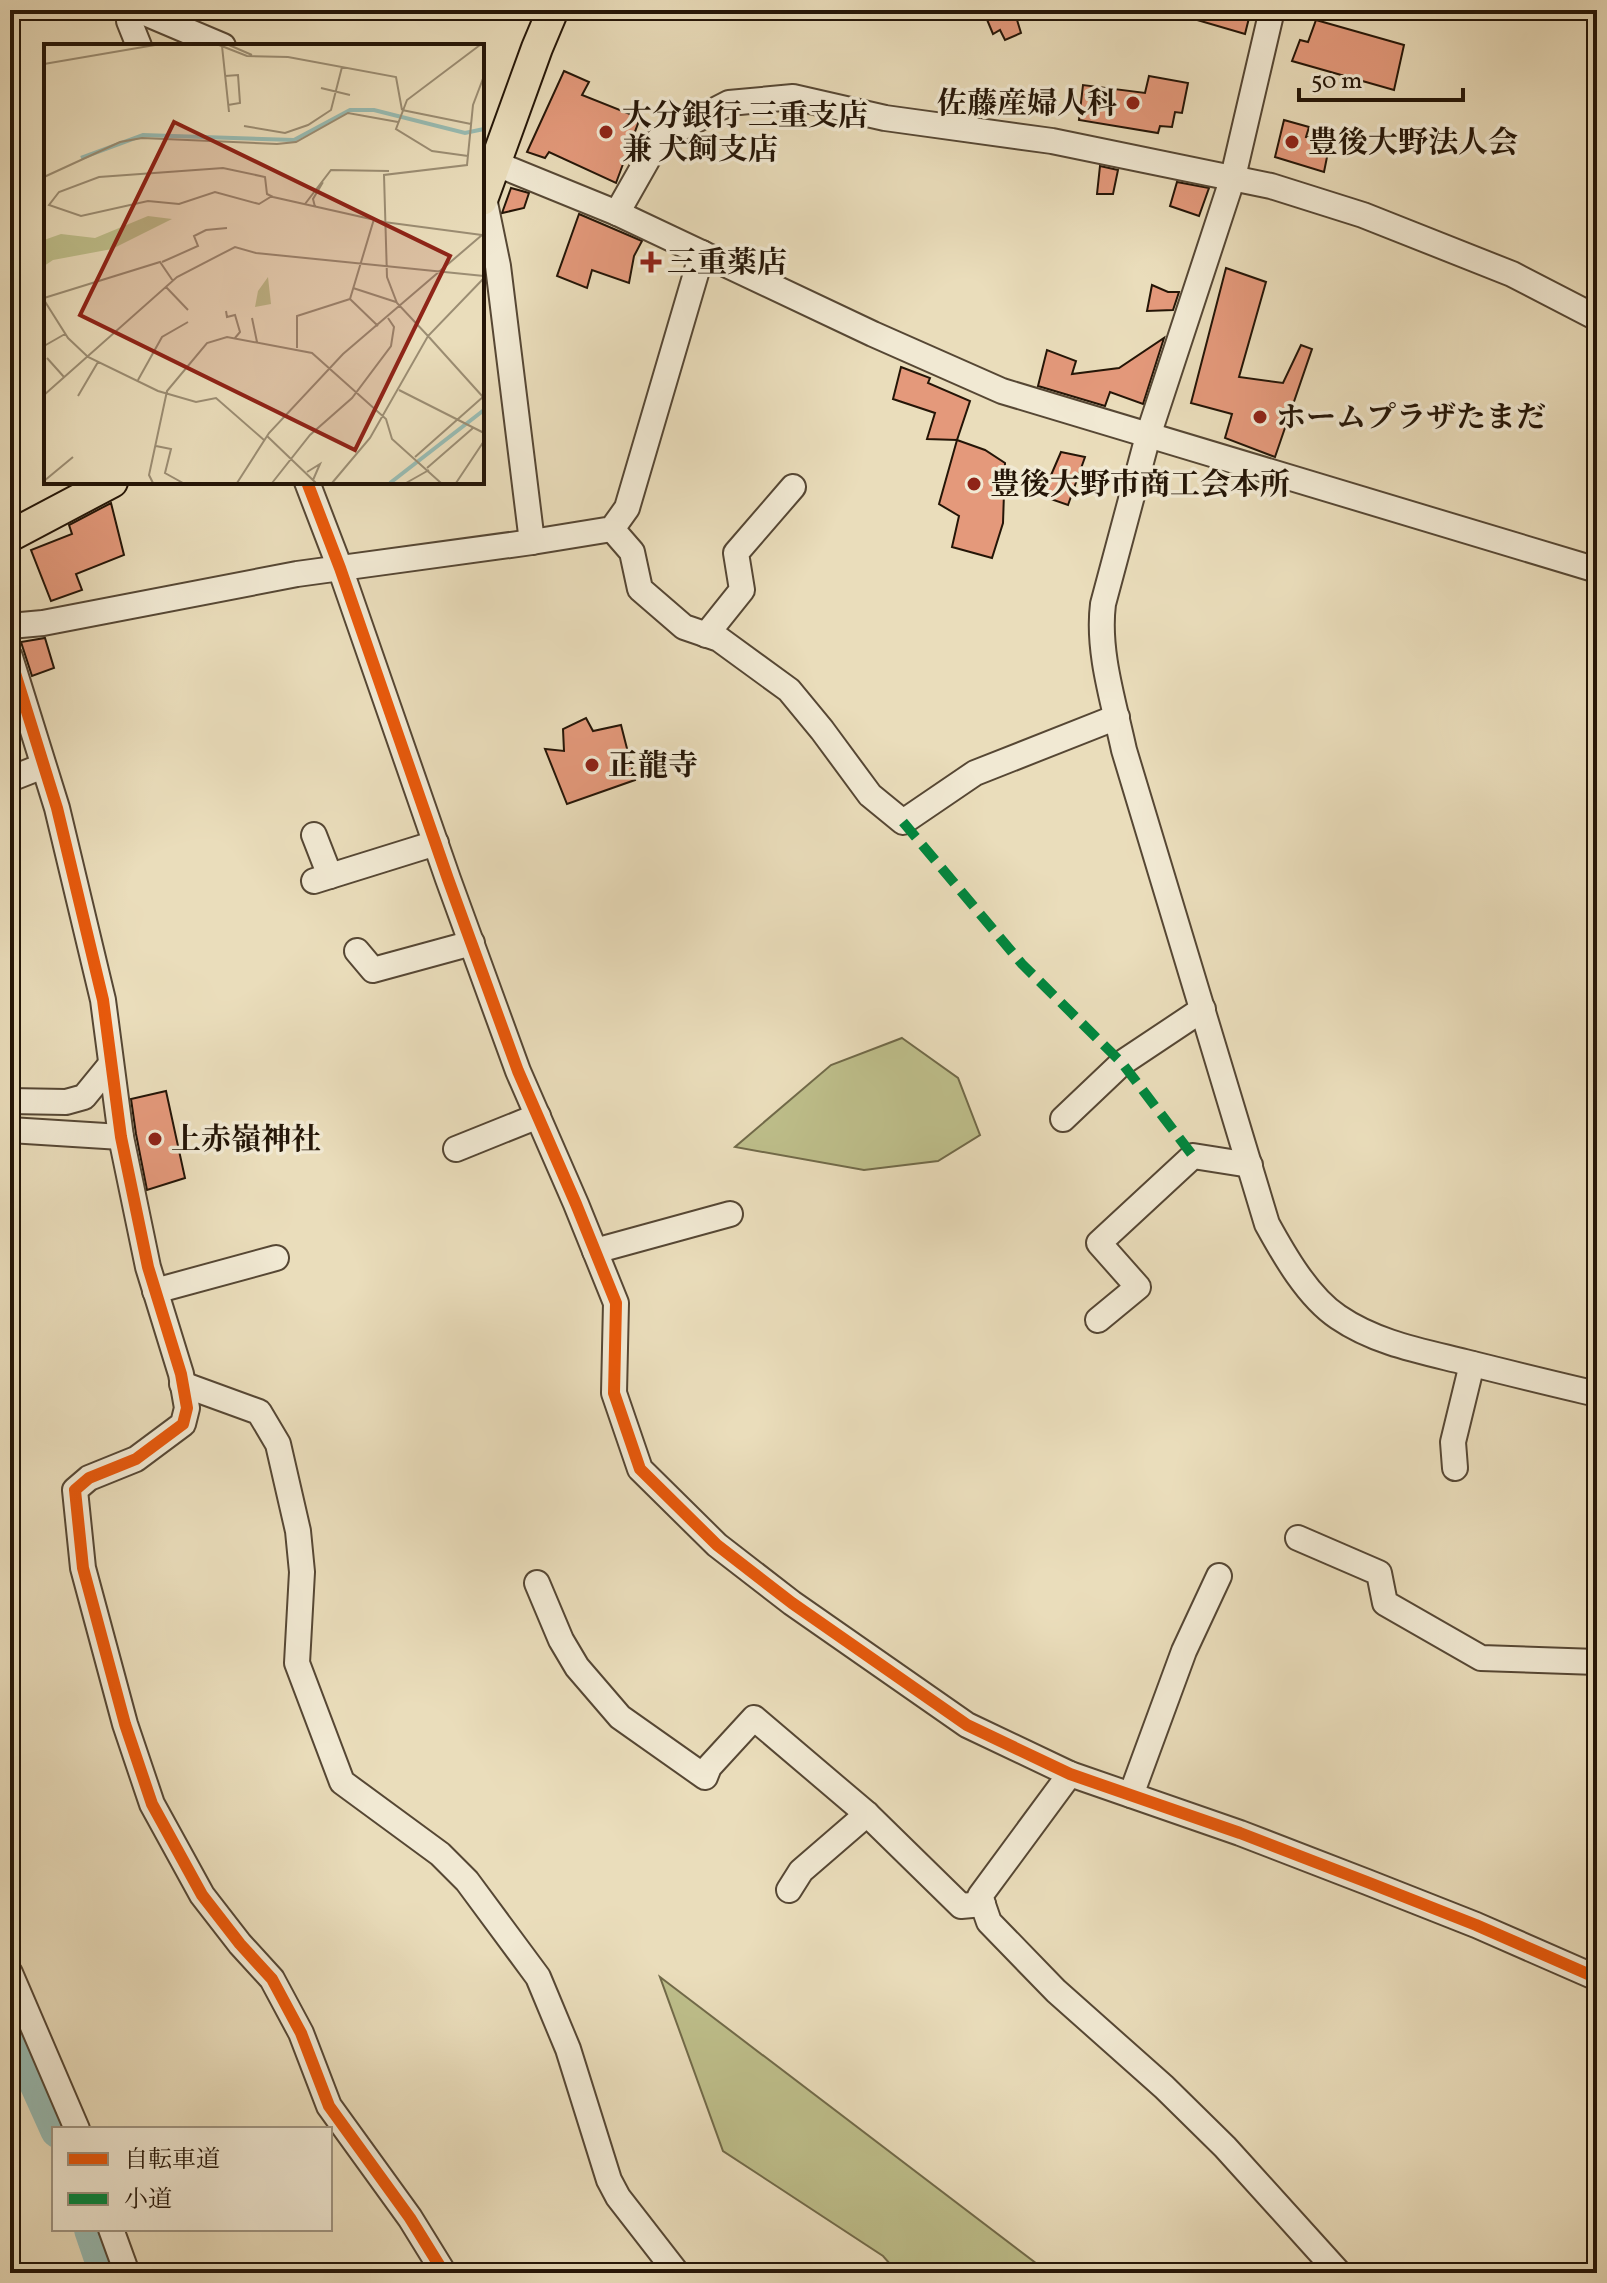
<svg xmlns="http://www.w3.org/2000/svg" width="1607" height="2283" font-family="Vollkorn,'Noto Serif JP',serif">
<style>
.green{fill:#bebf8b;stroke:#716a49;stroke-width:2}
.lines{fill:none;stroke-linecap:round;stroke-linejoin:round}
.river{stroke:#98bbb2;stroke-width:40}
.building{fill:#e4997b;stroke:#241507;stroke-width:2}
.minor-casing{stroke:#564734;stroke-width:28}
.major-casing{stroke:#241507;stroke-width:34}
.minor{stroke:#f1e9d3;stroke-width:24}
.major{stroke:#eaddbb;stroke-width:30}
.quiet{stroke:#00873e;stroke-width:10;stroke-dasharray:20 10;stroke-linecap:butt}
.cycleway-casing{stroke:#f1e9d3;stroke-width:17}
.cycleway{stroke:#e8590c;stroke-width:12}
.poi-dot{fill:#8f2418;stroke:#f1e9d3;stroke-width:3}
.labels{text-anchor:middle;stroke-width:7;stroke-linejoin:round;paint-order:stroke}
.poi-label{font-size:30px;font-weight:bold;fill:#241507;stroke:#f1e9d3;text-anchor:start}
.inset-river{fill:none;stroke:#98bbb2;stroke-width:4}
.inset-road{fill:none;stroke:#9b8d73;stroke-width:2}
.view{fill:#8f2418;fill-opacity:0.15;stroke:#8f2418;stroke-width:4}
.inset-edge{fill:none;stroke:#241507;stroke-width:4}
</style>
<rect width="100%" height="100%" fill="#eaddbb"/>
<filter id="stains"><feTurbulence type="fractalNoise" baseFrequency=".0025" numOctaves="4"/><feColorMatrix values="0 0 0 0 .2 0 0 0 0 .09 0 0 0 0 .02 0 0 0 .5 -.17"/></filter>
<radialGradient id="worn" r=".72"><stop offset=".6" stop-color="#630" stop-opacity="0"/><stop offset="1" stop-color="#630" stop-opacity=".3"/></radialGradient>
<g class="green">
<path d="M902,1038L958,1078L980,1135L938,1161L864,1170L735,1147L831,1065Z"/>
<path d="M660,1977L1049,2273H898L883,2256L723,2151Z"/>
</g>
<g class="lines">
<g class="river">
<path d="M10,2018L60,2129"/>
<path d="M94,2229L109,2273"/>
</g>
</g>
<g class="building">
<path d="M983,10H1014L1021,33L1005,40L1000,30L993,34Z"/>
<path d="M1180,10H1251L1245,34L1180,15Z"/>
<path d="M1316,20L1404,45L1394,90L1292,61L1300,40L1308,42Z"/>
<path d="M564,71L589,82L582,95L640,118L616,183L549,152L545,158L527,152Z"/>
<path d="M1149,76L1188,83L1182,113L1175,112L1172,127L1160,126L1158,133L1079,120L1083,85L1145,93Z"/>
<path d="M1284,120L1309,127L1306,137L1330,142L1324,172L1275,157Z"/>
<path d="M1100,166L1118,170L1113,194H1097Z"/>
<path d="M1177,182L1209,188L1199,216L1170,206Z"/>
<path d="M511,188L529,193L524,208L502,213Z"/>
<path d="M579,214L642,241L634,256L629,283L592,270L587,288L557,276Z"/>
<path d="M1226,268L1266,282L1239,377L1283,383L1301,345L1312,349L1275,457L1225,438L1232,414L1191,403Z"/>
<path d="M1152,285L1168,292H1179L1173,310L1147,311Z"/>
<path d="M1164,338L1143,404L1110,392L1105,406L1038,386L1047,350L1076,361L1072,374L1119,368Z"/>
<path d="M901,367L930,378L928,383L970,401L957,440L927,439L935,413L893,399Z"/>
<path d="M957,440L985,450L1005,463L1003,523L992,558L952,547L959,516L939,504Z"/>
<path d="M1061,452L1085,457L1068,505L1042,496Z"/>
<path d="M111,503L124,555L76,574L82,590L51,601L31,550L72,534L69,525Z"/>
<path d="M45,638L54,668L32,676L21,642Z"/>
<path d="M586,718L593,731L621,725L635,780L567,804L545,749L564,751L563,729Z"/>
<path d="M166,1091L185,1178L147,1190L136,1134L131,1099Z"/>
</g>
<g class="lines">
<g class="minor-casing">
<g id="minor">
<path d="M129,10V21L139,46"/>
<path d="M138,10L223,46"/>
<path d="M1272,10L1233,177L1148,436L1103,604C1097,652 1114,703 1124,750L1267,1224C1284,1255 1308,1297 1338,1317C1376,1343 1421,1351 1465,1362C1509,1373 1553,1384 1597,1394"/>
<path d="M482,158L617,213L873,334L1002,391L1597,570"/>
<path d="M484,198L498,266L532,542"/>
<path d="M617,213L659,139L729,103L793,97L885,118L1052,141L1271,186L1363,215L1512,274L1597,318"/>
<path d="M307,482L340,568L448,879L518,1071L576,1204L616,1303L614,1393L640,1469L717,1545L792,1603L967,1725L1070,1774L1240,1833L1367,1882L1476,1925L1597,1978"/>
<path d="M612,529L632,552L640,589L684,627L719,639L789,690L822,730L870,795L903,822L975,773L1117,717"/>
<path d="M10,626L43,623L297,574L532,542L612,529L627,508L702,253"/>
<path d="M706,635L742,590L736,553L793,487"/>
<path d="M10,657L57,808L103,1000L121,1137L148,1267L181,1374L187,1408L183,1424L136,1459L89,1478L75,1490L83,1568L125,1724L152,1804L202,1895L240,1944L272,1979L301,2033L329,2106L410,2218L444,2273"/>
<path d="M10,779L43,766"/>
<path d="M314,835L330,876"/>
<path d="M314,881L436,843"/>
<path d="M357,951L373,970L472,943"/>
<path d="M10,1101L66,1102L84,1097L111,1064"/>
<path d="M1063,1119L1122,1063L1203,1009"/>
<path d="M10,1130L121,1137"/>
<path d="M456,1149L538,1116"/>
<path d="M595,1251L730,1214"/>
<path d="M155,1291L276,1258"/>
<path d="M1098,1320L1138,1287L1099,1243L1193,1156L1250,1165"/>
<path d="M182,1384L259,1412L278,1444L298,1531L302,1572L297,1663L342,1782L440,1854L467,1881L538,1977L568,2049L609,2180L618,2197L677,2273"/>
<path d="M1455,1468L1453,1442L1472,1364"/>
<path d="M1298,1538L1379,1573L1385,1603L1481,1658L1597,1662"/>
<path d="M537,1583L561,1640L577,1667L620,1717L705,1777L709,1767L754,1718L867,1814L961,1906L983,1904"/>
<path d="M1070,1774L980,1896L989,1922L1056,1991L1164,2087L1225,2147L1339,2273"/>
<path d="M1131,1795L1184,1651L1219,1576"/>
<path d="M789,1890L801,1871L867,1814"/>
<path d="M10,1973L77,2129"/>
<path d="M111,2229L127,2273"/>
</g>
</g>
<g class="major-casing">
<g id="major">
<path d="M482,200L537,48L553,10"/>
<path d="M10,536L112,482"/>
</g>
</g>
<use href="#minor" class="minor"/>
<use href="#major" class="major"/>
<path class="quiet" d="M903,822L1022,964L1122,1063L1193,1156"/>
<g class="cycleway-casing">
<g id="cycleway">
<path d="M307,482L340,568L448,879L518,1071L576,1204L616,1303L614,1393L640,1469L717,1545L792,1603L967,1725L1070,1774L1240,1833L1367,1882L1476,1925L1597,1978"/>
<path d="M10,657L57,808L103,1000L121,1137L148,1267L181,1374L187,1408L183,1424L136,1459L89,1478L75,1490L83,1568L125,1724L152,1804L202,1895L240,1944L272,1979L301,2033L329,2106L410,2218L444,2273"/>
</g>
</g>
<use href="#cycleway" class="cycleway"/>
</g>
<g class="poi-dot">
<circle cx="1133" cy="103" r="8"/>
<circle cx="606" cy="132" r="8"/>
<circle cx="1292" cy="142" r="8"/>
<path d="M647 250h8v8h8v8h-8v8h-8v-8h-8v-8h8z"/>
<circle cx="1260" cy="417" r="8"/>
<circle cx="974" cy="484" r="8"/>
<circle cx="592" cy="765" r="8"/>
<circle cx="155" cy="1139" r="8"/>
</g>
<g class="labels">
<g class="poi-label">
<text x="1117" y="113" text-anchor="end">佐藤産婦人科</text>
<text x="622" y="125">大分銀行 三重支店<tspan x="622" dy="34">兼 犬飼支店</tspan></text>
<text x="1308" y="152">豊後大野法人会</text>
<text x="667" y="272">三重薬店</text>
<text x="1276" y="427">ホームプラザたまだ</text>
<text x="990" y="494">豊後大野市商工会本所</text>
<text x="608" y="775">正龍寺</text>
<text x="171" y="1149">上赤嶺神社</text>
</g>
</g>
<g transform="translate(44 44)">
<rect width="440" height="440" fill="#eaddbb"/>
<path d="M104,172L128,175L68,205L9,216L0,222V196L17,190L51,194ZM224,233L227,260L211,263L214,247Z" fill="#bebf8b"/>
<path class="inset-river" d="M37,114L99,91L250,96L306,66H330L421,89L440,85M346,439L440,366"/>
<path class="inset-road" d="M175,1L203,12L244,13L352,33L358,66M185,1L208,11M178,2L185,68M0,20L111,1M181,32L194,31L196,59L184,61M277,44L306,51M358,66L427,80M200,82L241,89L264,81L287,66L298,23M424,112L388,107L352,85L363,56L436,1M0,133L76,98L98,94L233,100L252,98L304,69L354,78M228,152L215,160L171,148L135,160L104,157L37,172L5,161L15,148L55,133L179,124L221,133L223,150L229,153L340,178L438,191M261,160L287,126L345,127M271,163L269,155L279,138M118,218L154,202L150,192L162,186L183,184M122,243L144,266M309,244L352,258M0,254L116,218L129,237M306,255L330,175M306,255L334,282M0,256L24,294L44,313L114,347L152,358L172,354L220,396M182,267L183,273L191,271L196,288L191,294M208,274L213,298M384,292L439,353M384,292L353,259L343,233L340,131L423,121L429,61L440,32M0,302L21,290M253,304V272L306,255M3,314L20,333M94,336L118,293L144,278M355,346L440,389M0,351L133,233L191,203L212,209L440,232M34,352L54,318M223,392L272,439M112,402L127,405L121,429L139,439M371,413L440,352M383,424L429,384M263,428L276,420L269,436M0,437L29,413M109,439L105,431L123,347L163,299L183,293L268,309L342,375L348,395L397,439M193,439L225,389L299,310L438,191M228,439L266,391L308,354L347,302L350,283L344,274M288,439L326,394L384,292L440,234M362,439L385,426M412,439L440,397"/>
<path class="view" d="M130,78L406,212L311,406L36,271Z"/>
<rect width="440" height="440" class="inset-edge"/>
</g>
<rect width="1607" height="2283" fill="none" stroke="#eaddbb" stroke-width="40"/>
<rect x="12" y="12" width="1583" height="2259" fill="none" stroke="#241507" stroke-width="4"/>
<rect x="20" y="20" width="1567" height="2243" fill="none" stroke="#241507" stroke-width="2"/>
<rect x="52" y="2127" width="280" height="104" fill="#f1e9d3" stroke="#9f9481" stroke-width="2"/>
<rect x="68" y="2153" width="40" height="12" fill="#e8590c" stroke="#9f9481" stroke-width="2"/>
<text x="124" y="2167" font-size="24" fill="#241507">自転車道</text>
<rect x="68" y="2193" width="40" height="12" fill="#00873e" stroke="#9f9481" stroke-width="2"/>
<text x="124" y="2207" font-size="24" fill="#241507">小道</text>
<path d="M1299 88v12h164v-12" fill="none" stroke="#241507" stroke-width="4"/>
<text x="1311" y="88" font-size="24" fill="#241507" stroke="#f1e9d3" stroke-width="6" paint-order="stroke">50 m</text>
<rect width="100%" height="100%" filter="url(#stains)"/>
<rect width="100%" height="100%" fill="url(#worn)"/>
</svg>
